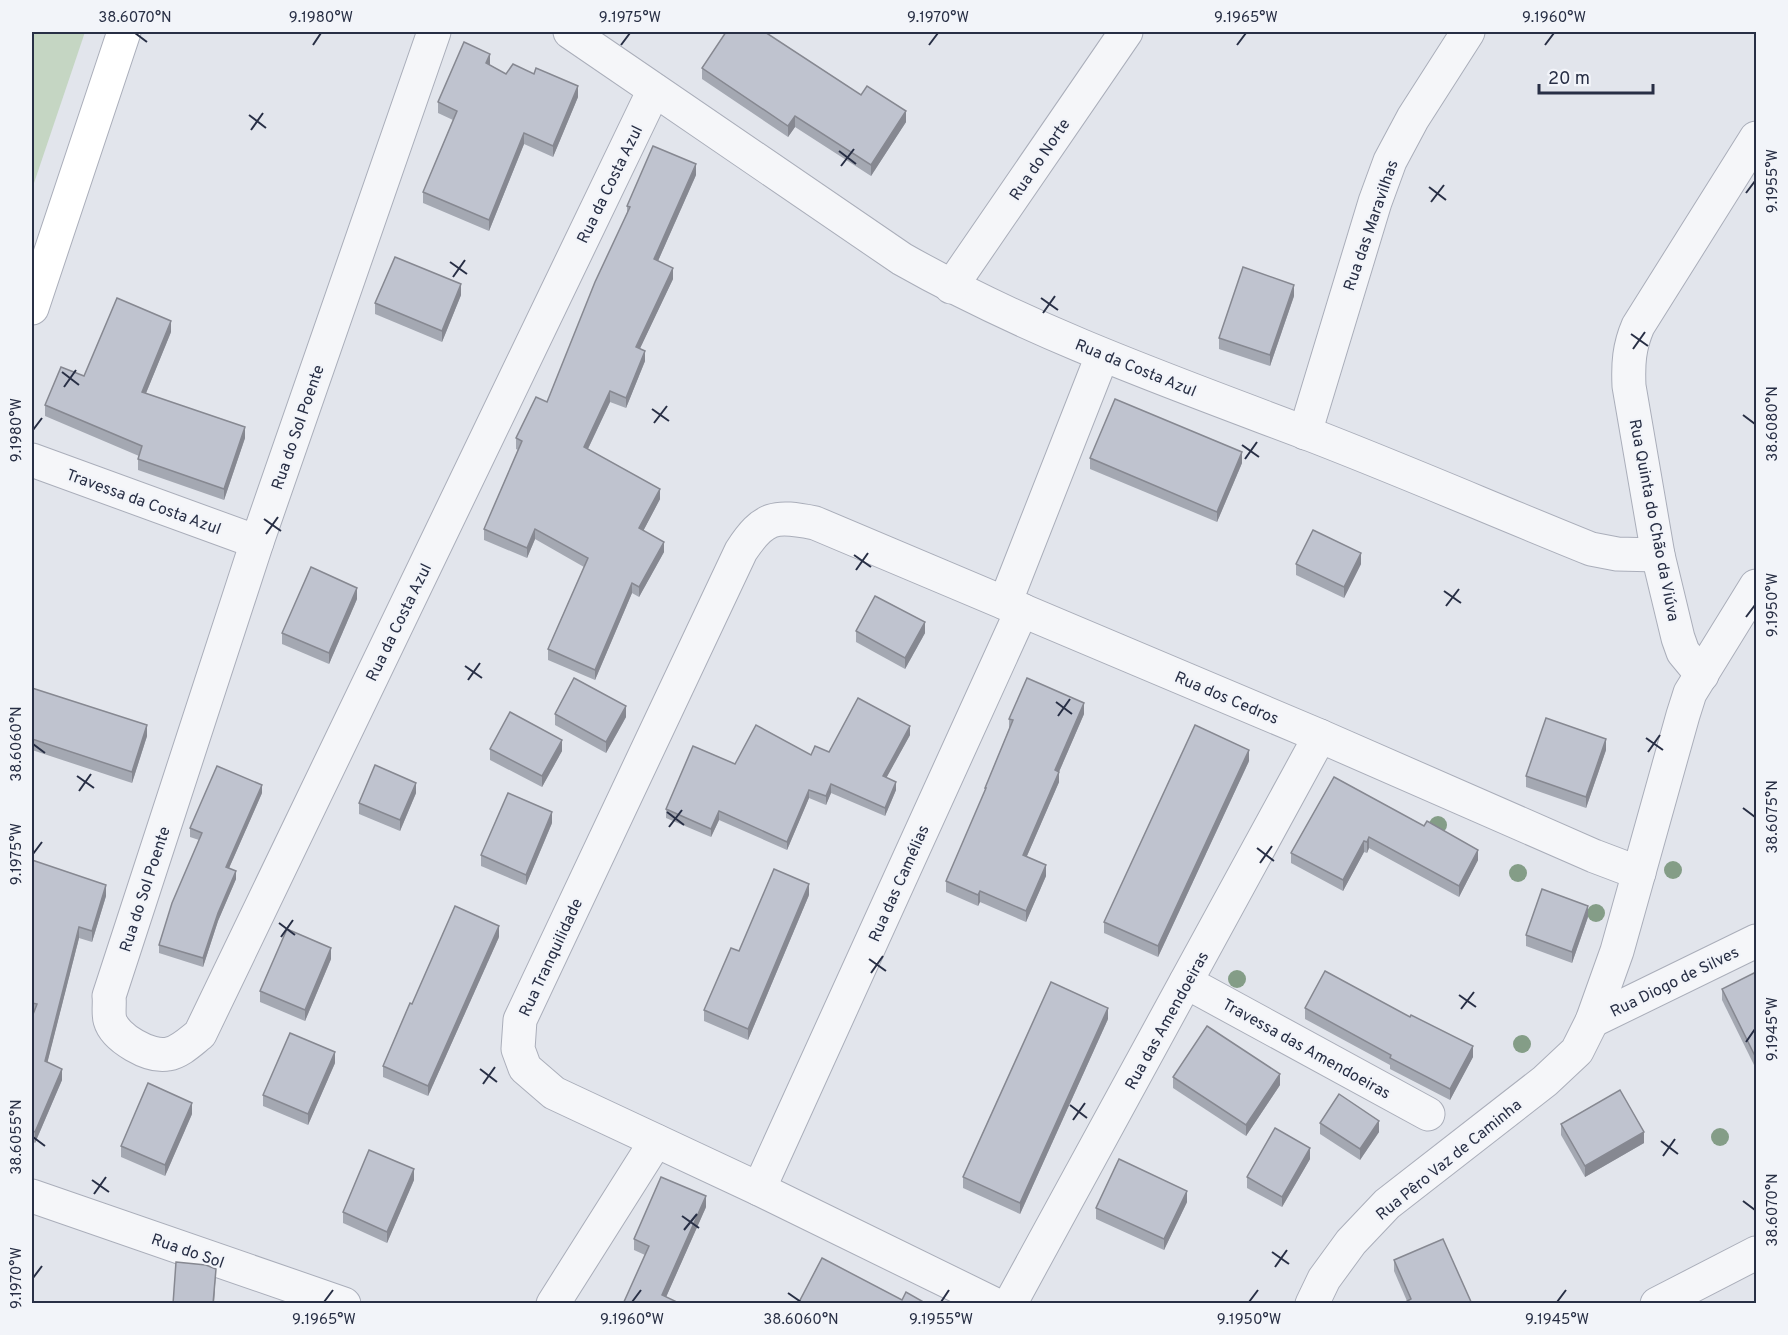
<svg xmlns="http://www.w3.org/2000/svg" width="1788" height="1335" font-family="Overpass,sans-serif">
<style>
.green{fill:#c5d6c3}
.lines{fill:none;stroke-linecap:round;stroke-linejoin:round}
.pedestrian-casing{stroke:#aaaeba;stroke-width:35}
.minor-casing{stroke:#aaaeba;stroke-width:35}
.secondary-casing{stroke:#aaaeba;stroke-width:35}
.pedestrian{stroke:#f5f6f9;stroke-width:33}
.minor{stroke:#f5f6f9;stroke-width:33}
.secondary{stroke:#fff;stroke-width:33}
.tree{fill:#849d87}
.wall{fill:#a4a8b2}
.shaded-wall{fill:#868891}
.building{fill:#bfc3cf;stroke:#868891;stroke-width:1.5}
.ticks{fill:none;stroke:#282f45;stroke-width:2}
.labels{text-anchor:middle;stroke-width:4.5;stroke-linejoin:round;paint-order:stroke}
.street-label{font-size:16px;fill:#282f45;stroke:#f2f4f9}
.neatline{fill:none;stroke:#282f45;stroke-width:2}
.ticks-label{font-size:15px;text-anchor:middle;fill:#282f45}
</style>
<rect width="100%" height="100%" fill="#e2e5ec"/>
<path class="green" d="M32,32H85L32,189Z"/>
<g class="lines">
<g class="pedestrian-casing">
<path id="pedestrian" d="M1005,603L1102,356"/>
</g>
<g class="minor-casing">
<g id="minor">
<path d="M434,32L257,542L109,996C110,1003 108,1013 110,1020C115,1038 150,1058 168,1054C180,1052 191,1041 200,1034L654,90"/>
<path d="M570,32L902,259C1029,331 1166,380 1301,431C1398,468 1494,510 1591,549L1617,554L1658,555"/>
<path d="M951,287L1126,32"/>
<path d="M1305,433L1375,202L1390,161L1413,118L1468,32"/>
<path d="M32,460L257,542"/>
<path d="M1702,675L1683,652L1678,638L1658,555L1629,386C1628,364 1629,347 1638,326L1756,138"/>
<path d="M1186,982L1428,1114"/>
<path d="M1592,1021L1756,941"/>
<path d="M759,1189L1022,610"/>
<path d="M32,1196L344,1304"/>
<path d="M553,1304L656,1141"/>
<path d="M994,1304L759,1189L554,1093L525,1068L518,1049L520,1020L741,551C764,516 775,515 815,523L1320,736L1594,856L1639,873"/>
<path d="M1010,1304L1320,736"/>
<path d="M1312,1304L1324,1279L1351,1242L1387,1204L1545,1081L1577,1051L1592,1021L1617,951L1683,715L1690,693L1756,586"/>
<path d="M1657,1304L1756,1253"/>
</g>
</g>
<g class="secondary-casing">
<path id="secondary" d="M32,308L124,32"/>
</g>
<use href="#pedestrian" class="pedestrian"/>
<use href="#minor" class="minor"/>
<use href="#secondary" class="secondary"/>
</g>
<g class="tree">
<circle cx="1438" cy="825" r="9"/>
<circle cx="1673" cy="870" r="9"/>
<circle cx="1518" cy="873" r="9"/>
<circle cx="1596" cy="913" r="9"/>
<circle cx="1237" cy="979" r="9"/>
<circle cx="1522" cy="1044" r="9"/>
<circle cx="1720" cy="1137" r="9"/>
</g>
<g class="wall">
<path d="M490,65L506,74L578,97L553,157L524,144L489,231L423,203V192L453,120L438,113V102Z"/>
<path d="M702,68L861,95L906,122L871,176L795,127L788,137L702,79Z"/>
<path d="M696,175L658,261L673,279L640,348L645,361L626,408L610,402L588,449L660,499L643,531L664,552L639,597L632,593L595,680L548,660V649L584,567L535,539L527,558L484,540V529L518,450L516,449V438L547,402L627,213V206Z"/>
<path d="M461,295L442,342L375,314V303Z"/>
<path d="M1294,296L1270,366L1219,349V338Z"/>
<path d="M171,332L146,393L245,438L224,500L138,470V459L139,456L45,416V405L84,376Z"/>
<path d="M1090,458L1242,463L1217,522L1090,469Z"/>
<path d="M1296,564H1361L1344,598L1296,575Z"/>
<path d="M357,599L329,664L282,644V633Z"/>
<path d="M856,631L925,633L905,669L856,642Z"/>
<path d="M32,688L147,736L132,783L32,750Z"/>
<path d="M555,714L626,717L606,753L555,725Z"/>
<path d="M1084,714L1059,772V782L1027,856L1046,876L1026,922L980,902L978,906L946,892V881L985,793V788L1009,729V719Z"/>
<path d="M910,735L886,778L896,790L885,816L831,793L826,805L809,798L787,850L719,820L711,837L666,818V809L735,764L811,755Z"/>
<path d="M490,749L562,751L542,787L490,760Z"/>
<path d="M1606,750L1586,808L1526,787V776Z"/>
<path d="M1249,761L1158,957L1104,933V922Z"/>
<path d="M1334,777L1478,860L1459,897L1369,848L1367,853L1364,852L1343,891L1291,863V853Z"/>
<path d="M262,793L229,868L236,879L218,921L203,967L159,953V945L199,840L190,837V828Z"/>
<path d="M416,793L400,831L359,814V803Z"/>
<path d="M552,823L526,885L481,866V855Z"/>
<path d="M32,860L106,896L92,942L79,938L47,1063L62,1080L35,1143L32,1141V1017L33,1014H32Z"/>
<path d="M809,895L748,1040L704,1021V1010L739,951Z"/>
<path d="M1588,917L1572,963L1526,946V935Z"/>
<path d="M499,937L428,1096L383,1077V1066Z"/>
<path d="M331,959L305,1021L260,1002V991Z"/>
<path d="M1756,972V1069L1722,1000V989Z"/>
<path d="M1305,1008L1410,1017L1473,1057L1450,1100L1390,1069V1065L1305,1019Z"/>
<path d="M1108,1019L1020,1214L963,1188V1177Z"/>
<path d="M335,1063L308,1125L263,1106V1095Z"/>
<path d="M1173,1077L1280,1085L1246,1136L1173,1088Z"/>
<path d="M192,1114L165,1176L121,1157V1146Z"/>
<path d="M1320,1123L1379,1132L1360,1160L1320,1134Z"/>
<path d="M1561,1124L1644,1143L1585,1177L1561,1135Z"/>
<path d="M1310,1159L1282,1207L1247,1188V1177Z"/>
<path d="M414,1180L387,1243L343,1223V1212Z"/>
<path d="M1187,1202L1164,1250L1096,1219V1208Z"/>
<path d="M706,1207L666,1297L677,1304H623L645,1255L634,1250V1239Z"/>
<path d="M1394,1260L1472,1304L1407,1301L1394,1271Z"/>
</g>
<g class="shaded-wall">
<path d="M490,54V65L486,74V63Z"/>
<path d="M578,86V97L553,157V146Z"/>
<path d="M906,111V122L871,176V165Z"/>
<path d="M795,116V127L788,137V126Z"/>
<path d="M524,133V144L489,231V220Z"/>
<path d="M696,164V175L654,270V259Z"/>
<path d="M673,268V279L636,357V347Z"/>
<path d="M461,284V295L442,342V331Z"/>
<path d="M1294,285V296L1270,366V355Z"/>
<path d="M171,321V332L142,403V392Z"/>
<path d="M645,351V361L626,408V398Z"/>
<path d="M610,391V402L584,457V447Z"/>
<path d="M245,427V438L224,500V489Z"/>
<path d="M1242,452V463L1217,522V512Z"/>
<path d="M660,489V499L639,539V528Z"/>
<path d="M535,529V539L527,558V548Z"/>
<path d="M664,542V552L639,597V587Z"/>
<path d="M1361,553V564L1344,598V587Z"/>
<path d="M632,583V593L595,680V670Z"/>
<path d="M357,588V599L329,664V653Z"/>
<path d="M925,622V633L905,669V658Z"/>
<path d="M1084,703V714L1055,781V770Z"/>
<path d="M626,706V717L606,753V742Z"/>
<path d="M147,725V736L132,783V772Z"/>
<path d="M910,726V735L883,784V776Z"/>
<path d="M1606,739V750L1586,808V797Z"/>
<path d="M562,740V751L542,787V776Z"/>
<path d="M1249,750V761L1158,957V946Z"/>
<path d="M1059,772V782L1023,865V855Z"/>
<path d="M896,782V790L885,816V808Z"/>
<path d="M416,783V793L400,831V820Z"/>
<path d="M831,784V793L826,805V796Z"/>
<path d="M262,785V793L226,875V867Z"/>
<path d="M809,790V798L787,850V842Z"/>
<path d="M719,811V820L711,837V829Z"/>
<path d="M552,812V823L526,885V875Z"/>
<path d="M1369,837V848L1367,853V842Z"/>
<path d="M1364,841V852L1343,891V880Z"/>
<path d="M1478,850V860L1459,897V886Z"/>
<path d="M1046,865V876L1026,922V911Z"/>
<path d="M236,871V879L218,921L203,967V958L218,913Z"/>
<path d="M809,884V895L748,1040V1029Z"/>
<path d="M106,885V896L92,942V931Z"/>
<path d="M980,891V902L978,906V895Z"/>
<path d="M1588,906V917L1572,963V952Z"/>
<path d="M499,926V937L428,1096V1086Z"/>
<path d="M79,927V938L45,1072V1061Z"/>
<path d="M331,948V959L305,1021V1010Z"/>
<path d="M1108,1008V1019L1020,1214V1203Z"/>
<path d="M1473,1046V1057L1450,1100V1089Z"/>
<path d="M335,1052V1063L308,1125V1114Z"/>
<path d="M62,1069V1080L35,1143V1132Z"/>
<path d="M1280,1074V1085L1246,1136V1125Z"/>
<path d="M192,1103V1114L165,1176V1165Z"/>
<path d="M1379,1121V1132L1360,1160V1149Z"/>
<path d="M1644,1132V1143L1585,1177V1166Z"/>
<path d="M1310,1148V1159L1282,1207V1197Z"/>
<path d="M414,1169V1180L387,1243V1232Z"/>
<path d="M1187,1191V1202L1164,1250V1239Z"/>
<path d="M706,1196V1207L663,1304L662,1295Z"/>
<path d="M216,1269L214,1304H213Z"/>
</g>
<g class="building">
<path d="M726,32H765L861,95L867,86L906,111L871,165L795,116L788,126L702,68Z"/>
<path d="M464,42L490,54L486,63L506,74L513,64L534,74L536,68L578,86L553,146L524,133L489,220L423,192L457,111L438,102Z"/>
<path d="M653,146L696,164L654,259L673,268L636,347L645,351L626,398L610,391L584,447L660,489L639,528L664,542L639,587L632,583L595,670L548,649L588,558L535,529L527,548L484,529L522,441L516,438L536,397L547,402L595,282L630,207L627,206Z"/>
<path d="M395,257L461,284L442,331L375,303Z"/>
<path d="M1243,267L1294,285L1270,355L1219,338Z"/>
<path d="M117,298L171,321L142,392L245,427L224,489L138,459L142,446L45,405L61,367L84,376Z"/>
<path d="M1115,399L1242,452L1217,512L1090,458Z"/>
<path d="M1313,530L1361,553L1344,587L1296,564Z"/>
<path d="M311,567L357,588L329,653L282,633Z"/>
<path d="M875,596L925,622L905,658L856,631Z"/>
<path d="M574,678L626,706L606,742L555,714Z"/>
<path d="M1027,678L1084,703L1055,770L1059,772L1023,855L1046,865L1026,911L980,891L978,895L946,881L986,788H985L1013,720L1009,719Z"/>
<path d="M32,688L147,725L132,772L32,739Z"/>
<path d="M858,698L910,726L883,776L896,782L885,808L831,784L826,796L809,790L787,842L719,811L711,829L666,809L693,746L735,764L756,725L811,755L815,746L829,752Z"/>
<path d="M510,712L562,740L542,776L490,749Z"/>
<path d="M1546,718L1606,739L1586,797L1526,776Z"/>
<path d="M1195,725L1249,750L1158,946L1104,922Z"/>
<path d="M375,765L416,783L400,820L359,803Z"/>
<path d="M217,766L262,785L226,867L236,871L218,913L203,958L159,945L172,903L202,833L190,828Z"/>
<path d="M1334,777L1424,826L1427,821L1478,850L1459,886L1369,837L1367,842L1364,841L1343,880L1291,853Z"/>
<path d="M508,793L552,812L526,875L481,855Z"/>
<path d="M32,860L106,885L92,931L79,927L45,1061L62,1069L35,1132L32,1130V1017L37,1004L32,1003Z"/>
<path d="M774,869L809,884L748,1029L704,1010L731,948L739,951Z"/>
<path d="M1542,889L1588,906L1572,952L1526,935Z"/>
<path d="M455,906L499,926L428,1086L383,1066L410,1003L412,1004Z"/>
<path d="M287,929L331,948L305,1010L260,991Z"/>
<path d="M1325,971L1410,1017L1411,1015L1473,1046L1450,1089L1390,1058L1391,1055L1305,1008Z"/>
<path d="M1756,972V1058L1722,989Z"/>
<path d="M1051,982L1108,1008L1020,1203L963,1177Z"/>
<path d="M1207,1026L1280,1074L1246,1125L1173,1077Z"/>
<path d="M290,1033L335,1052L308,1114L263,1095Z"/>
<path d="M148,1083L192,1103L165,1165L121,1146Z"/>
<path d="M1620,1090L1644,1132L1585,1166L1561,1124Z"/>
<path d="M1339,1094L1379,1121L1360,1149L1320,1123Z"/>
<path d="M1275,1128L1310,1148L1282,1197L1247,1177Z"/>
<path d="M369,1150L414,1169L387,1232L343,1212Z"/>
<path d="M1119,1159L1187,1191L1164,1239L1096,1208Z"/>
<path d="M661,1177L706,1196L662,1295L677,1302L676,1304H623L649,1246L634,1239Z"/>
<path d="M1443,1239L1472,1304H1402L1411,1299L1394,1260Z"/>
<path d="M822,1258L902,1300L906,1292L927,1304H798Z"/>
<path d="M176,1262L206,1265L216,1269L213,1304H173Z"/>
</g>
<path class="ticks" d="M135,33L147,42M313,45L321,33M621,45L630,33M929,45L938,33M1237,45L1246,33M1545,45L1554,33M249,115L266,128M251,130L263,113M839,151L856,164M841,166L854,149M1429,187L1446,200M1746,193L1755,181M1431,202L1444,185M450,262L467,274M453,277L465,260M1041,298L1058,310M1043,313L1055,296M1631,334L1648,346M1633,349L1645,332M62,372L79,385M64,387L76,370M652,409L669,421M1743,415L1755,424M654,423L667,406M33,430L42,418M1242,445L1259,457M1245,459L1257,442M264,519L281,531M266,534L278,517M854,555L871,567M856,570L868,553M1444,591L1461,603M1446,606L1459,589M1746,617L1755,605M465,666L482,678M468,680L480,663M1056,702L1072,714M1058,716L1070,699M1646,738L1663,750M33,744L45,753M1648,752L1660,735M77,776L94,788M79,791L91,774M1743,808L1755,817M667,812L684,825M669,827L682,810M1257,848L1274,861M33,854L42,842M1260,863L1272,846M279,923L295,935M281,937L293,920M869,959L886,971M871,973L883,956M1459,995L1476,1007M1461,1009L1474,992M1746,1042L1755,1029M480,1069L497,1082M483,1084L495,1067M1070,1105L1087,1118M1073,1120L1085,1103M33,1137L45,1146M1661,1141L1678,1154M1663,1156L1675,1139M92,1180L109,1192M94,1194L106,1177M1743,1201L1755,1210M682,1216L699,1228M684,1230L697,1214M1272,1252L1289,1264M1275,1267L1287,1250M33,1278L42,1266M788,1293L801,1302M324,1302L333,1290M632,1302L641,1290M941,1302L949,1290M1249,1302L1258,1290M1557,1302L1566,1290"/>
<g class="labels">
<g class="street-label">
<text transform="translate(1039 159) rotate(-56)" y="6">Rua do Norte</text>
<text transform="translate(609 184) rotate(-64)" y="6">Rua da Costa Azul</text>
<text transform="translate(1370 225) rotate(-71)" y="6">Rua das Maravilhas</text>
<text transform="translate(1136 367) rotate(22)" y="6">Rua da Costa Azul</text>
<text transform="translate(297 427) rotate(-71)" y="6">Rua do Sol Poente</text>
<text transform="translate(144 501) rotate(20)" y="6">Travessa da Costa Azul</text>
<text transform="translate(1655 520) rotate(79)" y="6">Rua Quinta do Chão da Viúva</text>
<text transform="translate(398 622) rotate(-64)" y="6">Rua da Costa Azul</text>
<text transform="translate(1227 697) rotate(23)" y="6">Rua dos Cedros</text>
<text transform="translate(898 883) rotate(-66)" y="6">Rua das Camélias</text>
<text transform="translate(144 889) rotate(-72)" y="6">Rua do Sol Poente</text>
<text transform="translate(550 957) rotate(-65)" y="6">Rua Tranquilidade</text>
<text transform="translate(1674 981) rotate(-26)" y="6">Rua Diogo de Silves</text>
<text transform="translate(1166 1020) rotate(-61)" y="6">Rua das Amendoeiras</text>
<text transform="translate(1307 1048) rotate(29)" y="6">Travessa das Amendoeiras</text>
<text transform="translate(1448 1159) rotate(-39)" y="6">Rua Pêro Vaz de Caminha</text>
<text transform="translate(188 1250) rotate(19)" y="6">Rua do Sol</text>
</g>
</g>
<rect width="1788" height="1335" fill="none" stroke="#f2f4f9" stroke-width="66"/>
<path d="M1539 84v9h114v-9" fill="none" stroke="#282f45" stroke-width="3"/>
<text x="1548" y="84" font-size="18" fill="#282f45" stroke="#f2f4f9" stroke-width="4.5" paint-order="stroke">20 m</text>
<rect x="33" y="33" width="1722" height="1269" class="neatline"/>
<g class="ticks-label">
<text x="135" y="22">38.6070°N</text>
<text x="321" y="22">9.1980°W</text>
<text x="630" y="22">9.1975°W</text>
<text x="938" y="22">9.1970°W</text>
<text x="1246" y="22">9.1965°W</text>
<text x="1554" y="22">9.1960°W</text>
<text transform="translate(1772 181) rotate(-90)" y="5">9.1955°W</text>
<text transform="translate(1772 424) rotate(-90)" y="5">38.6080°N</text>
<text transform="translate(16 430) rotate(-90)" y="5">9.1980°W</text>
<text transform="translate(1772 605) rotate(-90)" y="5">9.1950°W</text>
<text transform="translate(16 744) rotate(-90)" y="5">38.6060°N</text>
<text transform="translate(1772 817) rotate(-90)" y="5">38.6075°N</text>
<text transform="translate(16 854) rotate(-90)" y="5">9.1975°W</text>
<text transform="translate(1772 1029) rotate(-90)" y="5">9.1945°W</text>
<text transform="translate(16 1137) rotate(-90)" y="5">38.6055°N</text>
<text transform="translate(1772 1210) rotate(-90)" y="5">38.6070°N</text>
<text transform="translate(16 1278) rotate(-90)" y="5">9.1970°W</text>
<text x="324" y="1324">9.1965°W</text>
<text x="632" y="1324">9.1960°W</text>
<text x="801" y="1324">38.6060°N</text>
<text x="941" y="1324">9.1955°W</text>
<text x="1249" y="1324">9.1950°W</text>
<text x="1557" y="1324">9.1945°W</text>
</g>
</svg>
